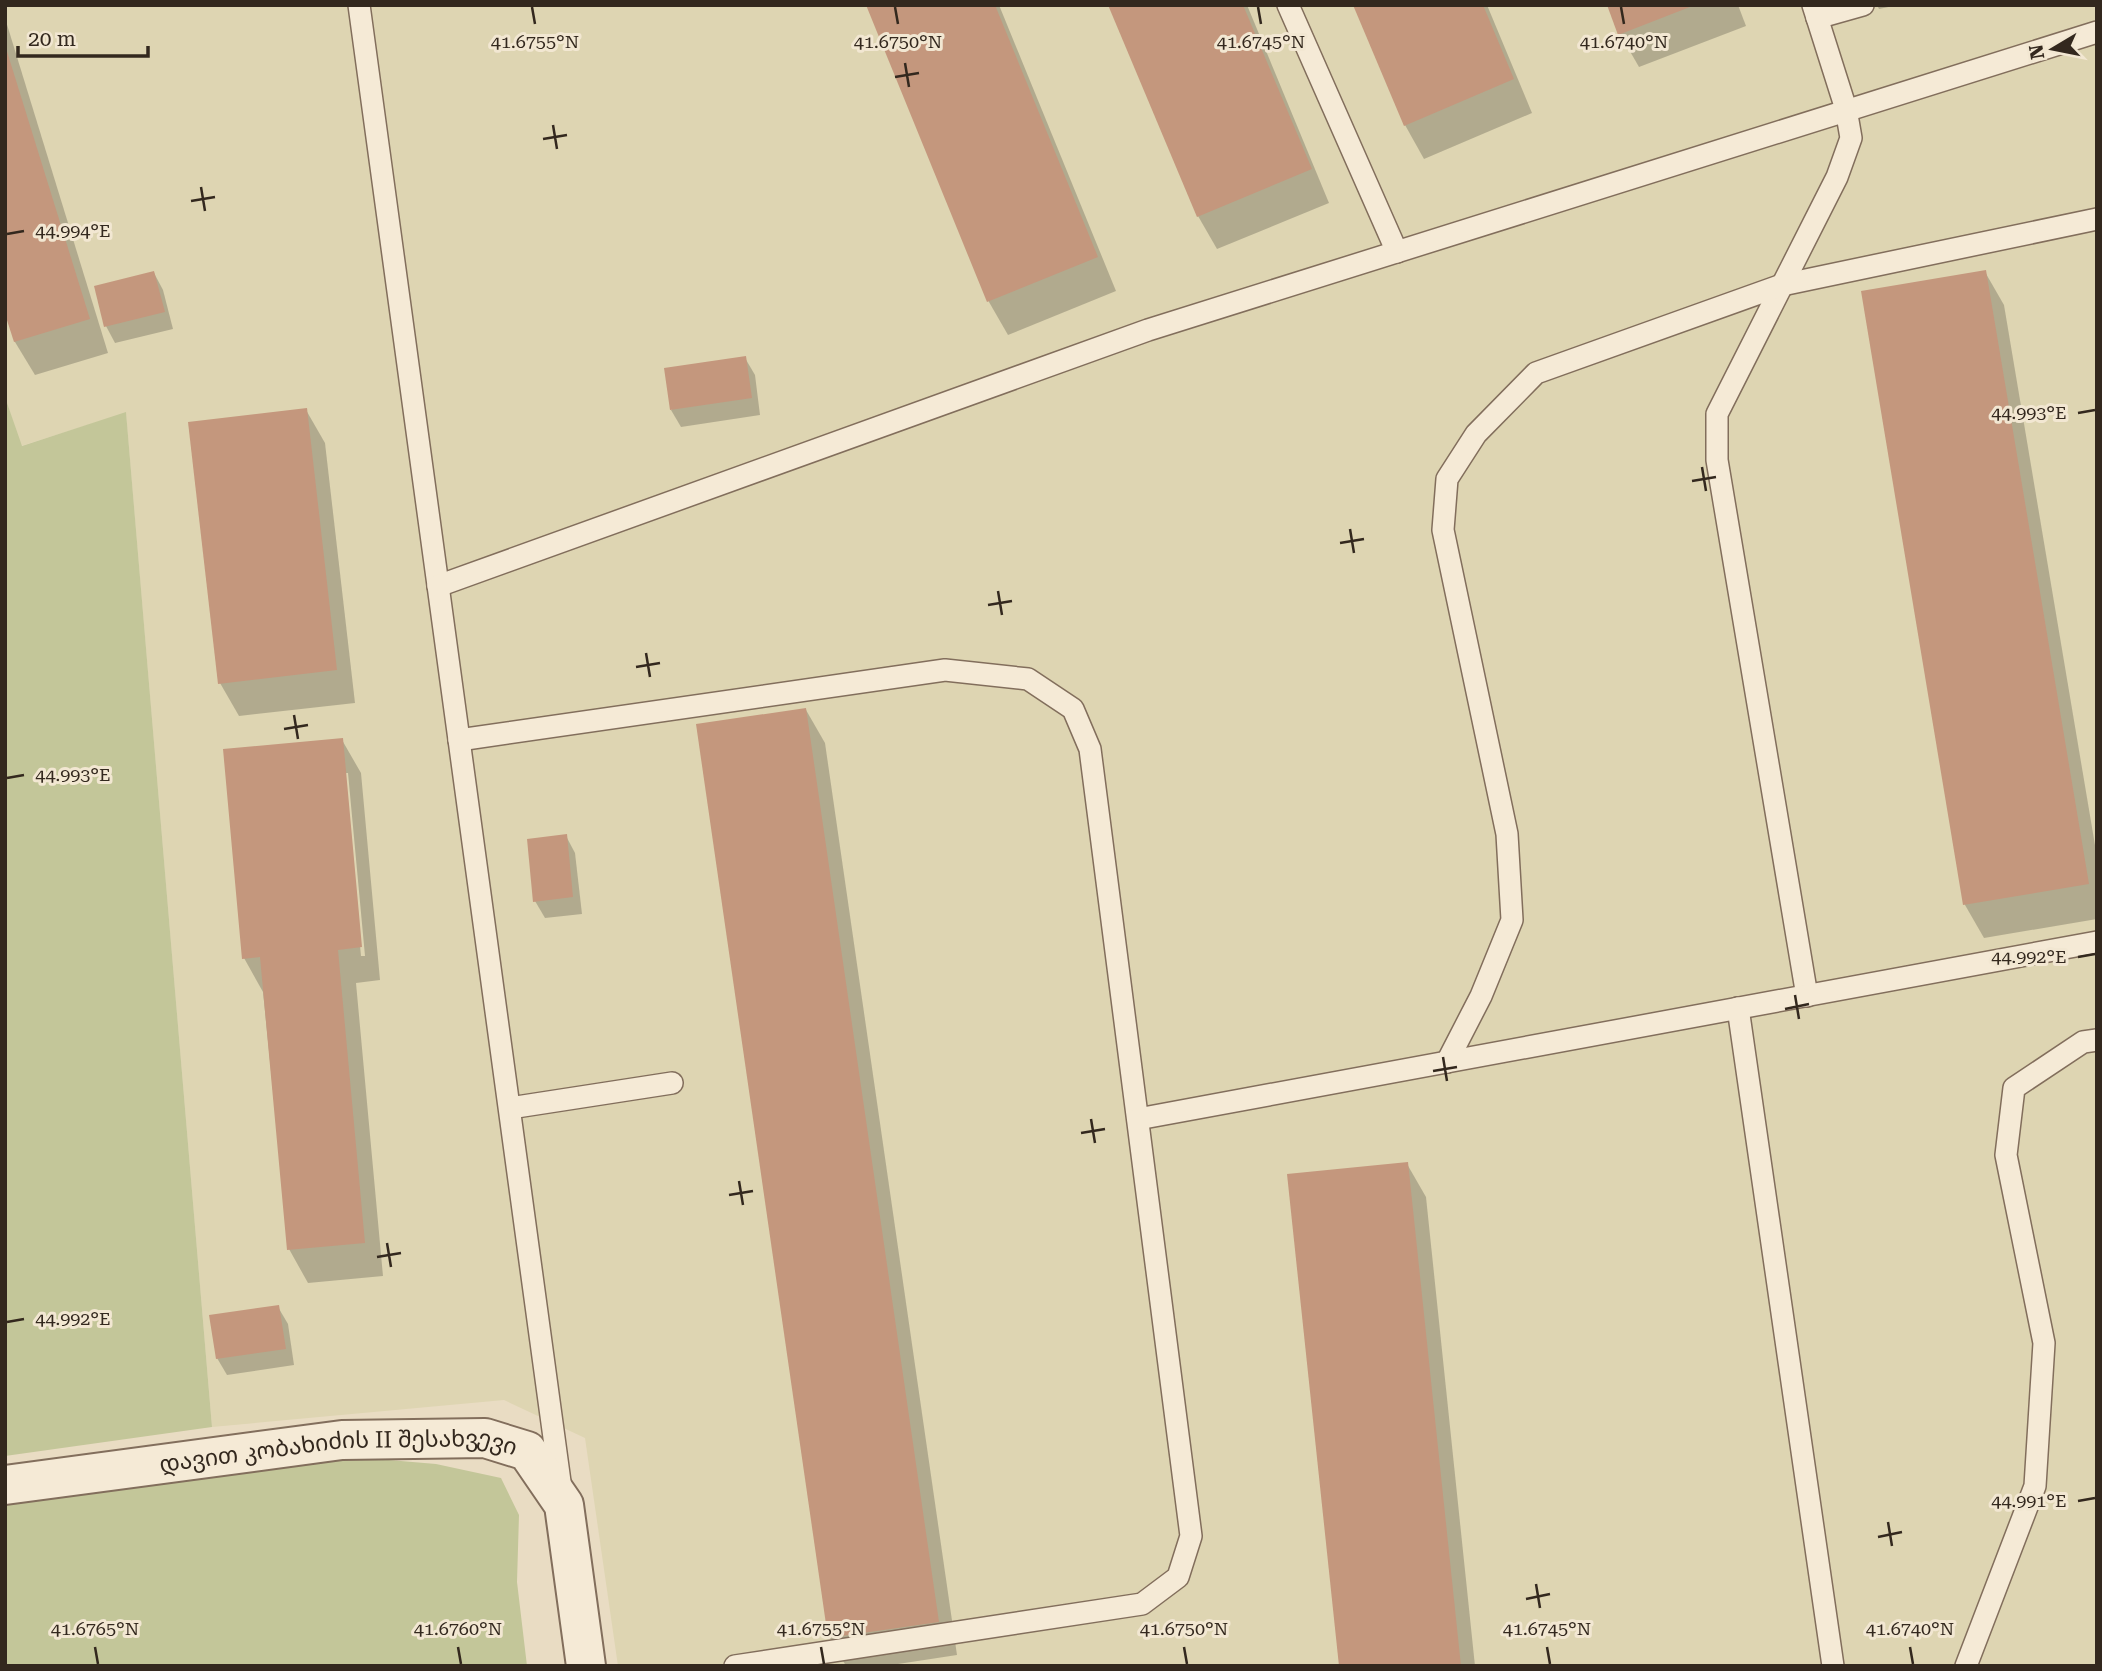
<svg xmlns="http://www.w3.org/2000/svg" width="2102" height="1671" font-family="'Roboto Serif','Noto Sans Georgian',serif">
<style>
.farmland{fill:#ded5b2}
.green{fill:#c3c699}
.shadow{fill:#0003;fill-rule:evenodd}
.building{fill:#c4977d}
.lines{fill:none;stroke-linecap:round;stroke-linejoin:round}
.service-casing{stroke:#826e5c;stroke-width:24}
.minor-casing{stroke:#826e5c;stroke-width:42}
.service{stroke:#f5ead6;stroke-width:21}
.minor{stroke:#f5ead6;stroke-width:38}
.ticks{fill:none;stroke:#33281e;stroke-width:2.5}
.labels{text-anchor:middle;stroke-width:6;stroke-linejoin:round;paint-order:stroke}
.street-label{font-size:23px;fill:#33281e;stroke:#f2e7d2}
.ticks-label{font-size:18px;text-anchor:middle;fill:#33281e;stroke:#f2e7d2;stroke-width:6;stroke-linejoin:round;paint-order:stroke}
</style>
<rect width="100%" height="100%" fill="#e9dcc3"/>
<path class="farmland" d="M5,5H2097V1666H618L585,1438L504,1400L212,1427L126,413L21,446L5,397Z"/>
<g class="green">
<path d="M5,397L22,446L126,412L212,1427L5,1456Z"/>
<path d="M342,1456L436,1464L501,1478L519,1515L517,1582L527,1666H5V1502Z"/>
</g>
<g class="shadow">
<path d="M868,5H999L1116,291L1008,335L989,302Z"/>
<path d="M1110,5H1247L1329,203L1217,249L1198,216Z"/>
<path d="M1355,5H1487L1532,113L1424,159L1405,125Z"/>
<path d="M1609,5H1738L1746,26L1639,67L1620,34Z"/>
<path d="M1877,5H1898L1879,9Z"/>
<path d="M5,18L108,353L35,375L15,342L5,309Z"/>
<path d="M1985,272L2004,305L2097,857V919L1984,938L1965,905L1863,292Z"/>
<path d="M154,273L163,290L173,329L115,343L106,326Z"/>
<path d="M745,358L755,375L760,415L681,427L671,410Z"/>
<path d="M306,410L325,443L355,703L239,716L220,683Z"/>
<path d="M806,710L825,743L957,1655L885,1666H846L830,1638L698,725Z"/>
<path d="M342,740L361,773L380,980L356,983L383,1276L308,1283L289,1249L263,992L244,958ZM344,773H348L365,956H361Z"/>
<path d="M566,836L575,853L582,914L545,918L535,901Z"/>
<path d="M1407,1164L1426,1197L1475,1666H1341Z"/>
<path d="M278,1307L288,1324L294,1365L227,1375L217,1358Z"/>
</g>
<g class="building">
<path d="M866,5H995L1098,257L987,302Z"/>
<path d="M1108,5H1243L1312,169L1197,217Z"/>
<path d="M1353,5H1483L1514,79L1404,126Z"/>
<path d="M1607,5H1695L1618,35Z"/>
<path d="M5,45L90,319L14,342L5,314Z"/>
<path d="M1986,270L2089,884L1963,905L1861,291Z"/>
<path d="M154,271L165,312L104,327L94,286Z"/>
<path d="M746,356L752,398L670,410L664,368Z"/>
<path d="M307,408L337,670L218,684L188,422Z"/>
<path d="M806,708L939,1622L828,1638L696,724Z"/>
<path d="M343,738L362,947L338,950L365,1243L287,1250L260,957L242,959L223,749Z"/>
<path d="M567,834L573,897L533,902L527,839Z"/>
<path d="M1408,1162L1461,1666H1339L1287,1174Z"/>
<path d="M279,1305L286,1349L216,1359L209,1315Z"/>
</g>
<g class="lines">
<g class="service-casing">
<g id="service">
<path d="M359,5L561,1489"/>
<path d="M1288,5L1397,252"/>
<path d="M1817,18L1863,5"/>
<path d="M438,586L1148,330L2097,32"/>
<path d="M459,740L945,670L1028,679L1073,709L1090,749L1191,1536L1178,1577L1142,1604L735,1666"/>
<path d="M1807,996L1717,460V414L1837,177L1851,138L1846,109L1813,5"/>
<path d="M1738,1008L1833,1666"/>
<path d="M1447,1062L1481,996L1512,920L1507,834L1443,530L1447,479L1476,434L1536,373L1782,285L2097,219"/>
<path d="M510,1108L672,1083"/>
<path d="M1138,1119L2097,942"/>
<path d="M1966,1666L2035,1486L2044,1343L2006,1155L2014,1088L2083,1042L2097,1040"/>
</g>
</g>
<g class="minor-casing">
<g id="minor">
<path id="s1" d="M5,1485L342,1440L485,1438L527,1451L564,1505L586,1666"/>
</g>
</g>
<use href="#service" class="service"/>
<use href="#minor" class="minor"/>
</g>
<path class="ticks" d="M532,7L535,24M895,7L898,24M1258,7L1261,24M1621,7L1624,24M905,63L909,87M895,77L919,73M553,125L557,149M543,139L567,135M201,187L205,211M191,201L215,197M7,234L24,231M2078,413L2095,410M1702,467L1706,491M1692,481L1716,477M1350,529L1354,553M1340,543L1364,539M998,591L1002,615M988,605L1012,601M646,653L650,677M636,667L660,663M294,715L298,739M284,729L308,725M7,778L24,775M2078,957L2095,954M1795,995L1799,1019M1785,1009L1809,1004M1443,1057L1447,1081M1433,1071L1457,1067M1091,1119L1095,1143M1081,1133L1105,1129M739,1181L743,1205M729,1195L753,1191M387,1243L391,1267M377,1257L401,1253M7,1322L24,1319M2078,1501L2095,1498M1888,1522L1892,1546M1878,1537L1902,1532M1536,1584L1540,1608M1526,1599L1550,1594M95,1647L98,1664M458,1647L461,1664M821,1647L824,1664M1184,1647L1187,1664M1547,1647L1550,1664M1910,1647L1913,1664"/>
<g class="labels">
<g class="street-label">
<text dy="8" stroke="none"><textPath href="#s1" startOffset="336">დავით კობახიძის II შესახვევი</textPath></text>
</g>
</g>
<g class="ticks-label">
<text x="535" y="48">41.6755°N</text>
<text x="898" y="48">41.6750°N</text>
<text x="1261" y="48">41.6745°N</text>
<text x="1624" y="48">41.6740°N</text>
<text x="73" y="237">44.994°E</text>
<text x="2029" y="419">44.993°E</text>
<text x="73" y="781">44.993°E</text>
<text x="2029" y="963">44.992°E</text>
<text x="73" y="1325">44.992°E</text>
<text x="2029" y="1507">44.991°E</text>
<text x="95" y="1635">41.6765°N</text>
<text x="458" y="1635">41.6760°N</text>
<text x="821" y="1635">41.6755°N</text>
<text x="1184" y="1635">41.6750°N</text>
<text x="1547" y="1635">41.6745°N</text>
<text x="1910" y="1635">41.6740°N</text>
</g>
<rect width="2102" height="1671" fill="none" stroke="#33281e" stroke-width="14"/>
<g transform="translate(2053 49) rotate(260)" stroke="#f2e7d2" stroke-width="5" paint-order="stroke">
<path d="M0-5L12 26L0 18L-12 26Z" fill="#33281e"/>
<text y="-10" font-size="19" font-weight="bold" text-anchor="middle" fill="#33281e">N</text>
</g>
<path d="M18 46v10h130v-10" fill="none" stroke="#33281e" stroke-width="3.5"/>
<text x="28" y="46" font-size="21" fill="#33281e" stroke="#f2e7d2" stroke-width="5" paint-order="stroke">20 m</text>
</svg>
